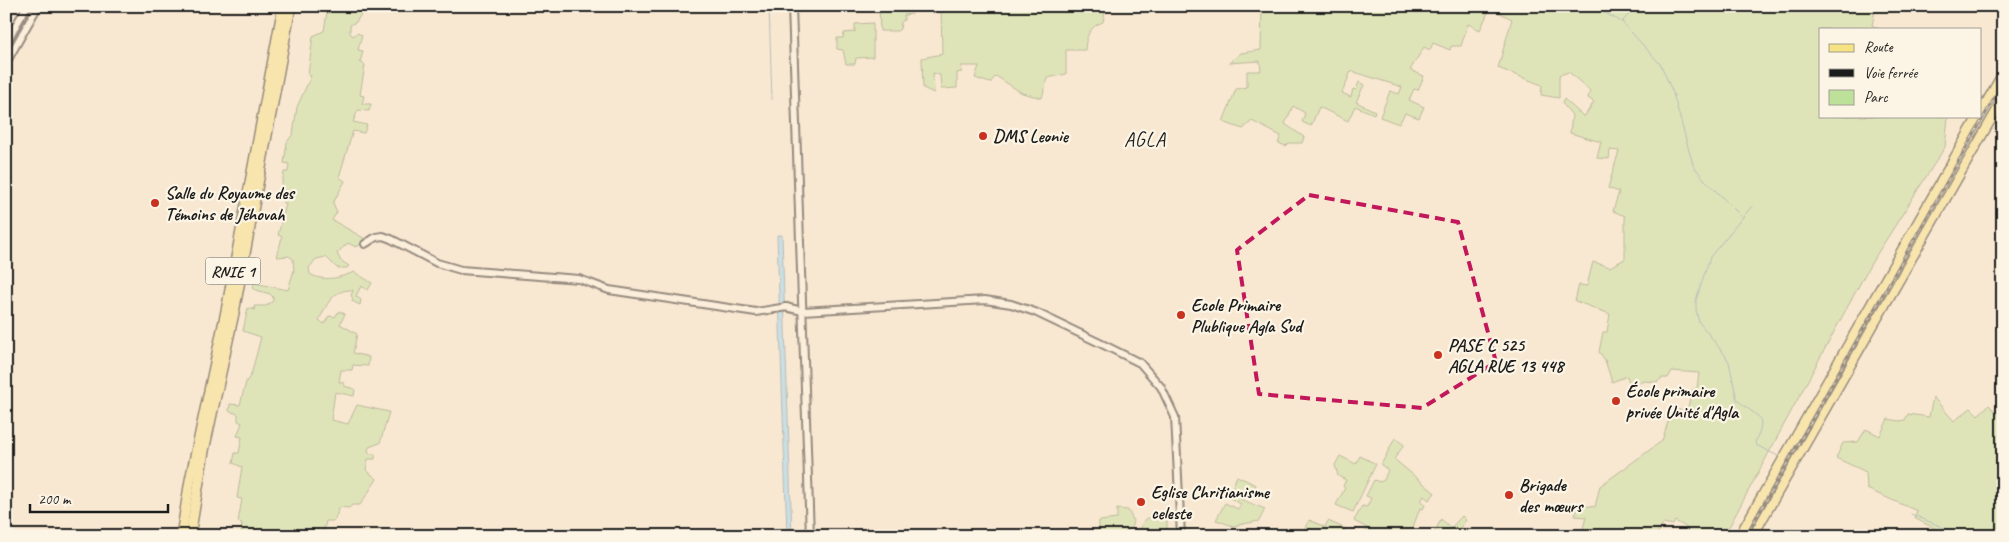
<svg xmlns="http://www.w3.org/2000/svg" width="2009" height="542" font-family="Caveat,sans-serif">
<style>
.green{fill:#bee19a;stroke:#6d7e5b}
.water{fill:#93d3f5;stroke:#638a9e}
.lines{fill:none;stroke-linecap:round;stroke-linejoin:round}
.stream{stroke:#638a9e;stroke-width:1}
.minor-casing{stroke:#1c1c1c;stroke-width:10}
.major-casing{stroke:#1c1c1c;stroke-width:11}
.highway-casing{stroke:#1c1c1c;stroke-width:12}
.minor{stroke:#fcf5e5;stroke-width:6}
.major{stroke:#f7e281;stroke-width:8}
.highway{stroke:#f7e281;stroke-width:9}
.rail-casing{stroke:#1c1c1c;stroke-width:3}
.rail{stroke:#fcf5e5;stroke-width:1;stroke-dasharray:4;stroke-linecap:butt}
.marked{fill:none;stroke:#c2185b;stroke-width:4;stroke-dasharray:10 6;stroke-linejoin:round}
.poi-dot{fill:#c8321e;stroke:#fcf5e5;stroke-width:2}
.labels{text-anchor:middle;stroke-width:4.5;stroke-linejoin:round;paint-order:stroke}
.shield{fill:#fcf5e5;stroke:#5f5d58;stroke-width:1}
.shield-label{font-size:16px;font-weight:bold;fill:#1c1c1c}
.poi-label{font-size:18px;font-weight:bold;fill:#1c1c1c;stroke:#fcf5e5;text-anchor:start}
.quarter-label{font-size:20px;letter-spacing:1px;fill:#1c1c1c;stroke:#fcf5e5}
</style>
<rect width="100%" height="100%" fill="#f9e8d1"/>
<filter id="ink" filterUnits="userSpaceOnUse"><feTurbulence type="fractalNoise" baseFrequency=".02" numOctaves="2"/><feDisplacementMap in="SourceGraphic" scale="10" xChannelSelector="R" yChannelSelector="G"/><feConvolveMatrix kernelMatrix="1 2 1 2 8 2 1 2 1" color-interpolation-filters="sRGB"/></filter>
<g filter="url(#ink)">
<g class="green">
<path d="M328,6H366L356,22L350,25V33L353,36L357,33L362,35L358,50L363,51L360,62L365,65L360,95L364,96L362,104H371L369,111L358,110L353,122L367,125L364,133L353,131L339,177L345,181L333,203L337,212L332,220L367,240L356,247L348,243L337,253L340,260L349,266L347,268H337L326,257L316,259L309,268L310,274C323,282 340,278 354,272L372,283L368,290L361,286L356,296L361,300L360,305L352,301L353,298L351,296L353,290C332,289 327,305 319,320L324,324L329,316L335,317L339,311L345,314L340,324L357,334L353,353L369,357L368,366L353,365L352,370H341L339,382L344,383V386L355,389L354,396L335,392L331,420L348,424L357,405L389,412L380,443L369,447L368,451L371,454H375V459H368L366,470L377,479L360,505H352L349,508L340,507L334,521H326L323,534L326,536H233L232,534H241L242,523L238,522L242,499L237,498L242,467L233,463L235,453H239L242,437L237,436L242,423L238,421V414L229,411L230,404L240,405L246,382L251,375L261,337L243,331L248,308L255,310L254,306H266L273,301V297L270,294L253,289L254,283L288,290L294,270L293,259L289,256L277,257L282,237L278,235L286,204L283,202L285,190L281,189L284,172H288L289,164L284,163L287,142L293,134L297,107L311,76L308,75L313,36L324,31Z"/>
<path d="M879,6H913L912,14L904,15V20L901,22L900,29L897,31H880Z"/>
<path d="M941,6H1106L1103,22C1089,27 1086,36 1085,50H1066V74L1047,78L1042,98L1022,93L996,76L990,83L975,78L979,66H961L962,72L957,73V88L941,89L940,75L933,73L934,93L923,88L922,58L942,54Z"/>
<path d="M1262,6H1876L1872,25L1879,29H1820V116H1948L1945,147L1870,265L1724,536H1689L1686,527L1675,521L1673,525L1664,523L1656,536H1581L1586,517L1575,516L1579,505L1595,507L1600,486L1662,441L1672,409L1687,411L1692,390L1697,388L1699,373L1672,371L1668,378H1662L1657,382L1644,381L1630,386L1627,376L1612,382L1605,360L1599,352L1603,332H1607L1610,314L1575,301L1579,285L1587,286L1593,262L1610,267L1625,259V216L1613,211L1619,192L1608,188L1619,151L1610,150L1609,159L1597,158L1601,142L1570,133L1572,115L1562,103L1564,99L1584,117L1594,102L1588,98L1590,91L1569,72L1559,75V98L1541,95L1542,85L1498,68L1512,19L1490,8L1480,30L1468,24L1461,46H1451L1450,50L1433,43L1430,50L1424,47L1410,70L1424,76L1418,90L1414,89L1409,100L1424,107L1419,118L1405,113L1399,124L1380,117L1390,91L1399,94L1402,87L1351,71L1342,93L1351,97L1353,89L1356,90L1359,82L1364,85L1356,102L1375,111L1374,114L1355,106L1348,121L1319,107L1311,126L1302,122L1305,113L1293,106L1285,124L1304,137L1302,143H1289L1286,146L1278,143L1281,136L1252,121L1243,129L1223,122L1236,89L1247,87V71H1261L1260,61L1229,63L1241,53L1261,50Z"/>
<path d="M873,23V57L856,58L855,64H846L843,50L837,49V38H843L844,33L855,32V24Z"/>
<path d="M1933,397L1954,421L1971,408L1978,415L1989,405L2003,420V536H1950L1914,518L1917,511L1867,489L1866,472L1836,458L1843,443L1858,442L1866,429L1880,436L1888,419L1899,421L1905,420L1908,414L1929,417Z"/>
<path d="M1395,438L1404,445L1394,459L1435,493L1429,500L1424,496L1421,501L1425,505L1423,509L1420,508L1413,527L1414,528L1411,536H1364L1367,528L1354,521L1362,506L1367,507L1371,498L1366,496L1374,480L1380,482L1384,480L1388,470L1381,465Z"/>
<path d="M1340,456L1356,464L1360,456L1376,464L1353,512L1336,505L1345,488L1343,486L1346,480L1338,476L1335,465Z"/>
<path d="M1237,476L1256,485L1251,496L1243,492L1240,499L1265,509L1259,521L1233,526L1216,520L1225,503L1238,509L1241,504L1228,497Z"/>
<path d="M1117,509L1128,510L1133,520L1132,528L1118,536H1088V531L1099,530V521L1117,519Z"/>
<path d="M1462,516L1466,520L1456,533L1460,536H1433L1441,519L1451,528Z"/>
<path d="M1148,518H1167V536H1142C1139,528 1141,522 1148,518Z"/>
<path d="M1309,520L1325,527L1328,521L1344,528L1345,536H1301Z"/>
</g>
<path class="water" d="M777,235H782L792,536H787Z"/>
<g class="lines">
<g class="stream">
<path d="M769,6L772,100"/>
<path d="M1592,6L1622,22L1661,65L1673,93L1693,165L1704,179L1741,216"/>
<path d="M1730,6L1744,11"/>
<path d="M1622,22L1636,6"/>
<path d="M1752,206L1710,257L1696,300V310L1699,322L1725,355L1729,362L1737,400L1759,417L1761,422L1760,431L1755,442L1756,445L1778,456"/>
<path d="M1911,514L1963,536"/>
</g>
<g class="minor-casing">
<g id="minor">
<path d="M792,6L810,536"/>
<path d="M6,43L27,6"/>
<path d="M6,63L38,6"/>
<path d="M365,244L376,237L383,236L391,239L437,263L461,270L579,279L609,290L756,312L787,307"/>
<path d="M785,307L803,311L985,300L1011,304L1035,312L1106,346L1140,363L1161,387L1175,417L1181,536"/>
</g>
</g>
<g class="major-casing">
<g id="major">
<path d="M1980,113L2003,73"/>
<path d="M1739,536L1978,116"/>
<path d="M1753,536L2003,99"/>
</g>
</g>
<g class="highway-casing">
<g id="highway">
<path d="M181,536L190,480L226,311L283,6"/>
<path d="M190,536L204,451L234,313L291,6"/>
</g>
</g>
<use href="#minor" class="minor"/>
<use href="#major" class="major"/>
<use href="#highway" class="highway"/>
<g class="rail-casing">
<path id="rail" d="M1746,536L2003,83"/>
</g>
<use href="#rail" class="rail"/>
</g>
</g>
<path d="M0 0H2009V542H0ZM1309,195L1458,222L1496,362L1422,408L1259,394L1237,250Z" fill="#f9e8d1" fill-opacity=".55" fill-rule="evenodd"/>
<path class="marked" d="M1309,195L1458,222L1496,362L1422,408L1259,394L1237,250Z"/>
<g class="poi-dot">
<circle cx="983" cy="136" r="5"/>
<circle cx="155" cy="203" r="5"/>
<circle cx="1181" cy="315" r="5"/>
<circle cx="1438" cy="355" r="5"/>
<circle cx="1616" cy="401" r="5"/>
<circle cx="1509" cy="495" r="5"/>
<circle cx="1141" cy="502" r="5"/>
</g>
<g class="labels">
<rect class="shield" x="205.5" y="257.5" width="55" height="27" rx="4"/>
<g class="shield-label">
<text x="233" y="277">RNIE 1</text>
</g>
<g class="poi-label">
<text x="993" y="142">DMS Leonie</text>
<text x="165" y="199">Salle du Royaume des<tspan x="165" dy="21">Témoins de Jéhovah</tspan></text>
<text x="1191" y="311">Ecole Primaire<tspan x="1191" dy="21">Plublique Agla Sud</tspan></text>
<text x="1448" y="351">PASE C 525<tspan x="1448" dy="21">AGLA RUE 13 448</tspan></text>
<text x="1626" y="397">École primaire<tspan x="1626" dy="21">privée Unité d'Agla</tspan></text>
<text x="1519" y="491">Brigade<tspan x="1519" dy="21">des mœurs</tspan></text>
<text x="1151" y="498">Eglise Chritianisme<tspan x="1151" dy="21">celeste</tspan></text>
</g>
<g class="quarter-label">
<text x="1145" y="146">AGLA</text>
</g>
</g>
<rect width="2009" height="542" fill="none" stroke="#fcf5e5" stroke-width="25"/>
<rect x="12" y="12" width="1984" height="517" fill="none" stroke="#1c1c1c" stroke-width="2" filter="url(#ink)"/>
<rect x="1819" y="28" width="162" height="90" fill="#fcf5e5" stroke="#a29e95"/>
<rect x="1829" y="44" width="25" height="8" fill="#f7e281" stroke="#a29e95"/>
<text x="1864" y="52" font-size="15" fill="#1c1c1c">Route</text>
<rect x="1829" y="69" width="25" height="8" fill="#1c1c1c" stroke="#a29e95"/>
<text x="1864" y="78" font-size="15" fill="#1c1c1c">Voie ferrée</text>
<rect x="1829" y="90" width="25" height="15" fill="#bee19a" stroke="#a29e95"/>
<text x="1864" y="102" font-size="15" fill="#1c1c1c">Parc</text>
<path d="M30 504v8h138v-8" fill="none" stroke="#1c1c1c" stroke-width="2.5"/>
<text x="38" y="504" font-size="15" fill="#1c1c1c" stroke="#fcf5e5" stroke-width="4" paint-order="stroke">200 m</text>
</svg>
